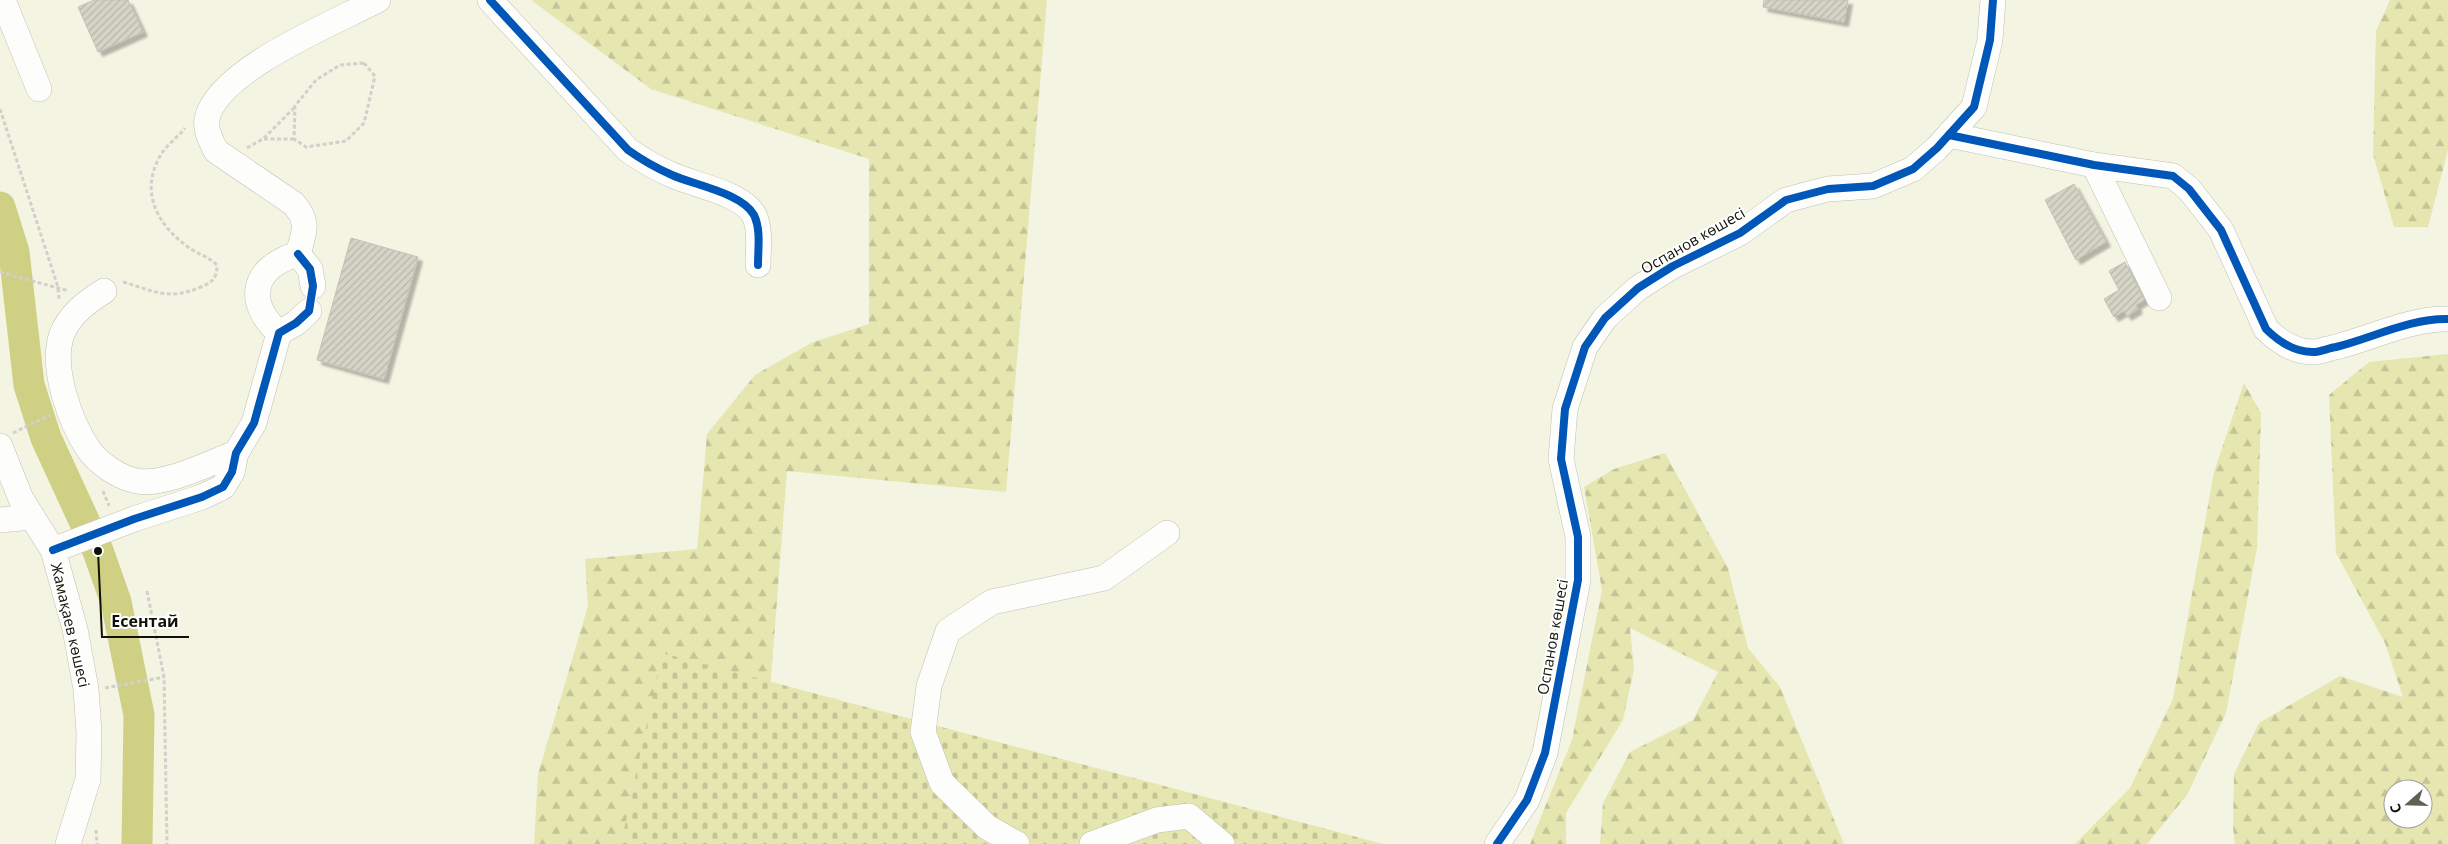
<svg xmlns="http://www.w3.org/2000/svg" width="2448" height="844" font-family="'Open Sans',sans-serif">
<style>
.forest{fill:url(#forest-firs);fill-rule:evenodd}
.cemetery{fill:url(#cemetery-stones)}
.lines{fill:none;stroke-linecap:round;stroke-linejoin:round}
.river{stroke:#cfd084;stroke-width:31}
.building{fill:url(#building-hatch);stroke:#c3c3b5;filter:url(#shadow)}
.minor-casing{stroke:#c0c0b2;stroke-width:26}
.path{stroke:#d0d0cc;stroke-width:3;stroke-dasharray:4 2.5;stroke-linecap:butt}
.minor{stroke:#fdfdfb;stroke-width:25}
.cycleway-casing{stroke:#fff;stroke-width:11}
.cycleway{stroke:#0057b8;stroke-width:8}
.labels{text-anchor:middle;stroke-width:4;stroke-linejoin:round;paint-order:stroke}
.street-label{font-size:15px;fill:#111206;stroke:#fff}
.leader{fill:none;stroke:#111206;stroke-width:2}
.callout-dot{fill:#111206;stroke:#fff;stroke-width:2}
.callout-label{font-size:16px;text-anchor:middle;font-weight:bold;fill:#111206;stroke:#fff;stroke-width:4;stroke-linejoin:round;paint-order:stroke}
</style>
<defs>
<pattern id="forest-firs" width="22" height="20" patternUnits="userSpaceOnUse" patternTransform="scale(1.25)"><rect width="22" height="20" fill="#e6e6b0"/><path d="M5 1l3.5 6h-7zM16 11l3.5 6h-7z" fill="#c4c496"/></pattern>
<pattern id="cemetery-stones" width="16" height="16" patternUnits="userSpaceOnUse" patternTransform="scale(1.25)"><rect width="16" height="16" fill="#e6e6b0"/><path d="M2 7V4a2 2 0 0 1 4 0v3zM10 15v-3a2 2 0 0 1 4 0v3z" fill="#c4c496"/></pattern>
<pattern id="building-hatch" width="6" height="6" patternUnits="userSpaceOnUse" patternTransform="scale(1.25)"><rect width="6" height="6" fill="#d5d5c7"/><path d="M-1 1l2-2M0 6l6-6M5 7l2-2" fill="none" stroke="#b6b6a9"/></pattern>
<filter id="shadow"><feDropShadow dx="4.5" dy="4.5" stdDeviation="1" flood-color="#0004"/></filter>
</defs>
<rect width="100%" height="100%" fill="#f4f4e3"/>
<g class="forest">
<path d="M531,0H1047L1006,492L787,471L764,768L789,844H534L538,774L588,606L585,559L697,549L707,434L755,375L811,343L869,324V159L651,89Z"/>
<path d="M2390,0H2448V150L2428,227H2394L2373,154L2376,31Z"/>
<path d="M2448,354V844H2235L2233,828L2234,774L2259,723L2340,676L2403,697L2385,643L2336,553L2329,395L2369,362ZM2393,789H2423V819H2393Z"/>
<path d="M2244,383L2261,413L2257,548L2226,713L2187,795L2147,844H2075L2130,788L2173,699L2214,472Z"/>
<path d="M1665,453L1728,568L1748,648L1780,687L1844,844H1600L1603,803L1630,752L1693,720L1718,672L1630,628L1634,669L1623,720L1566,813V844H1530L1572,740L1602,590L1584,487L1614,469Z"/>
</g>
<path class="cemetery" d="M662,653L1383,844H621Z"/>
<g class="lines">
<path class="river" d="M0,207L14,252L29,385L46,438L98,551L116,602L139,715L137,844"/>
</g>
<g class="building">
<path d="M94,0H128L143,32L98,52L78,7Z"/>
<path d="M1764,0H1848L1844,22L1763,7Z"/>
<path d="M2074,184L2106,242L2076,260L2045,200Z"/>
<path d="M351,238L418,257L384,379L317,360Z"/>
<path d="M2125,262L2144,300L2136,305L2138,309L2127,316L2124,311L2114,317L2104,299L2119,290L2109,271Z"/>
</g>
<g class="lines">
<g class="minor-casing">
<g id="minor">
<path d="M3,0L39,89"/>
<path d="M490,0L628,150C642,160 656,168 672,175C694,185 742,193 754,215C761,230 758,248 758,265"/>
<path d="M1949,135L2094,165L2173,176L2189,189L2221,230L2266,329C2278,341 2295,352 2313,352C2320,352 2329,348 2336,347C2372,338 2411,318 2448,319"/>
<path d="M2094,165L2159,298"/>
<path d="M298,254C304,232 310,223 294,204L216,151C211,141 205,130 207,119C217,70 336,22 378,0"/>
<path d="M298,254L310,269L313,286"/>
<path d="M104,291C87,302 70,314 62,334C50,367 70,422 89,450C99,464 120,478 137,481C165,486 209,463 236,453"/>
<path d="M279,333C244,301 253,267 298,254"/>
<path d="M0,446L21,499L53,550L75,629L86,689L89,733L88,779L68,844"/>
<path d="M0,520L32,517"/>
<path d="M53,550L134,519L202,497L223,487L232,472L236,453L254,423L279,333L296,323L309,311"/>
<path d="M1017,844L987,827L942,783L923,732L929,686L948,631L992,602L1104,578L1167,533"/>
<path d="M1092,844L1157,820L1189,816L1222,844"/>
<path d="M1497,844L1527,800L1545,753L1578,580V537L1561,459L1565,409L1585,347L1605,318L1638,288L1673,266L1740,233L1786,200L1828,189L1873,186L1913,169L1937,148L1974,107L1990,40L1993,0"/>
</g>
</g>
<g class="path">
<path d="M364,63L375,76L364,123L346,141L306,147L294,139L295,106L316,80L340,65Z"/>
<path d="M0,109L58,287L59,299"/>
<path d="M264,139H294"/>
<path d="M247,148L263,139L295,107"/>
<path d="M0,272L69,291"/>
<path d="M123,282C154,291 168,301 201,287C213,282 217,278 217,265C209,257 200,255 191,249C157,226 138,191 162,153C168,144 178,137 185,128"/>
<path d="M13,433L50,415"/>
<path d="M103,491L109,506"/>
<path d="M147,591L164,677L167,844"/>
<path d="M105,688L164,677"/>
<path d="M96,830L97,844"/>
</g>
<use href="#minor" class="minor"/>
<g class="cycleway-casing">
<g id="cycleway">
<path d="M490,0L628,150C642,160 656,168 672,175C694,185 742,193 754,215C761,230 758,248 758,265"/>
<path d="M1949,135L2094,165L2173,176L2189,189L2221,230L2266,329C2278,341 2295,352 2313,352C2320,352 2329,348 2336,347C2372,338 2411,318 2448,319"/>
<path d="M53,550L134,519L202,497L223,487L232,472L236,453L254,423L279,333L296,323L309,311L313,286L310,269L298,254"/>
<path d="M1497,844L1527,800L1545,753L1578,580V537L1561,459L1565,409L1585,347L1605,318L1638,288L1673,266L1740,233L1786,200L1828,189L1873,186L1913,169L1937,148L1974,107L1990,40L1993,0"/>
</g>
</g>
<use href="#cycleway" class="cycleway"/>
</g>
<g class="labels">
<g class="street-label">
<text transform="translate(1693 241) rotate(-30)" y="5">Оспанов көшесі</text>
<text transform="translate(70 625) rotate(77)" y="5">Жамақаев көшесі</text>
<text transform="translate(1553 637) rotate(-80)" y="5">Оспанов көшесі</text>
</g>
</g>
<path class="leader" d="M98 551L102 637H189"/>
<circle class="callout-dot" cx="98" cy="551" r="5"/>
<g class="callout-label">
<text x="145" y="627">Есентай</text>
</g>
<g transform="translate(2408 804) rotate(250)"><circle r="24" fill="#ffffff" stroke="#a0a09b"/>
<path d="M0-4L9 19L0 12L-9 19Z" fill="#606153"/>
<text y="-8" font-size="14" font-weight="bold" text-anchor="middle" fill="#111206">С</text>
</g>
</svg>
